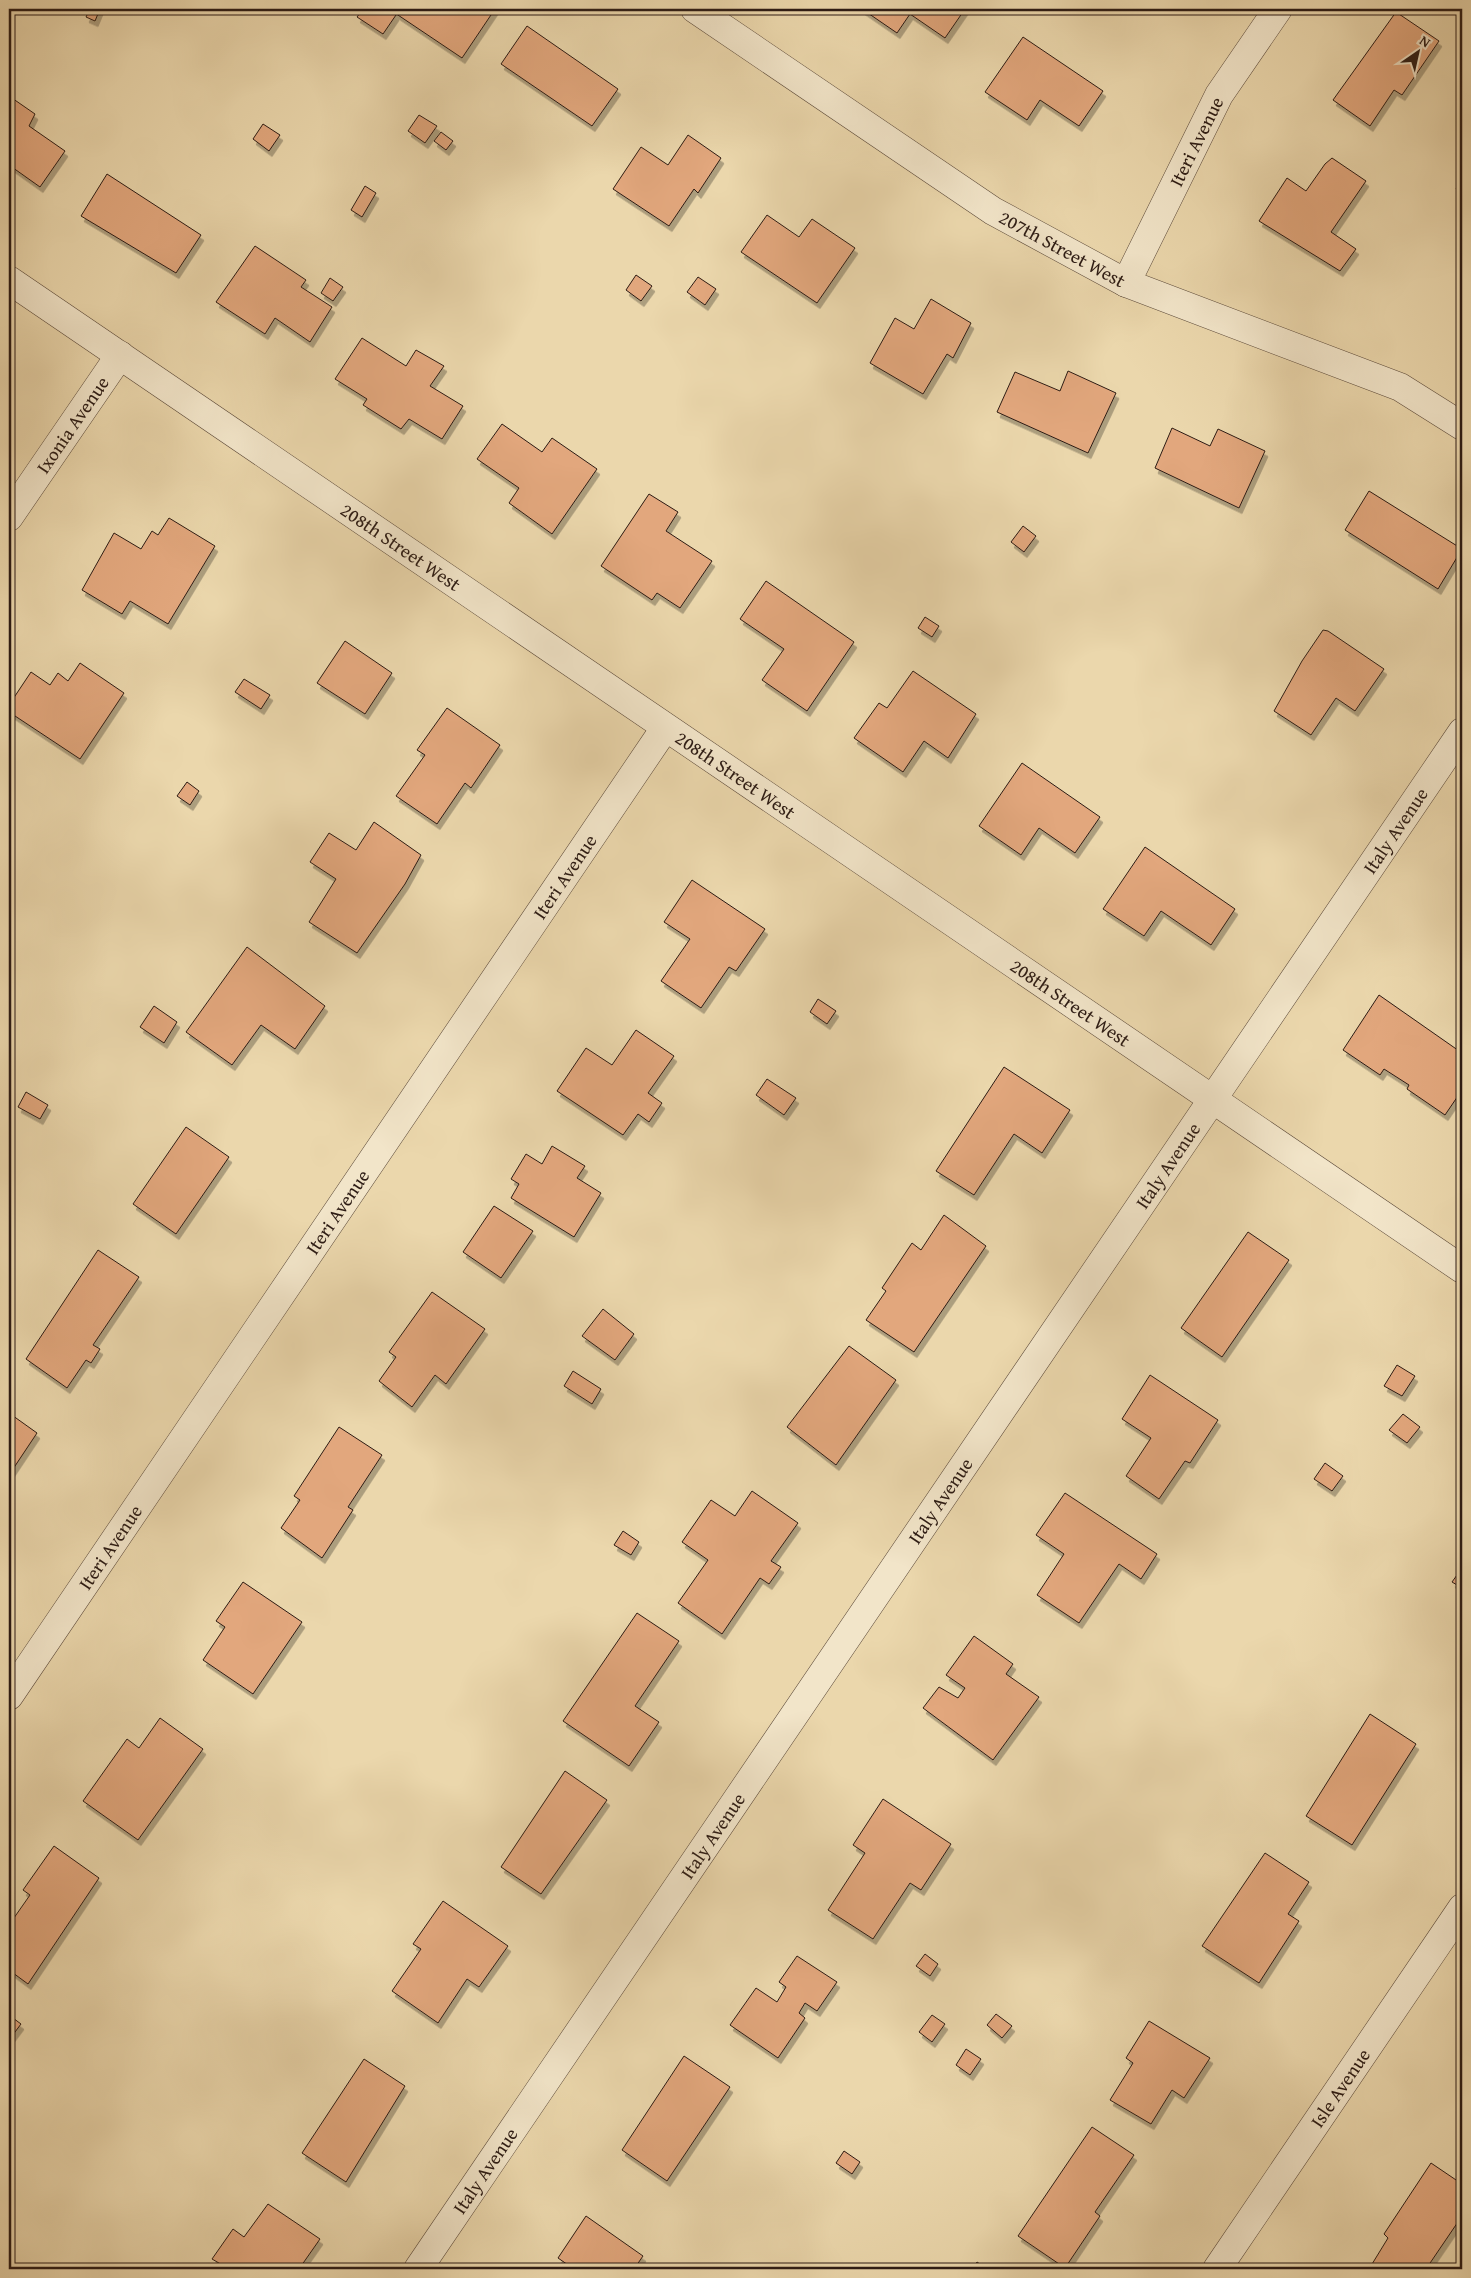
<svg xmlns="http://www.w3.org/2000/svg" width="1471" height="2278" font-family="'Gentium Book Plus',serif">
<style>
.building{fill:#e2a77d;stroke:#2c1b14;filter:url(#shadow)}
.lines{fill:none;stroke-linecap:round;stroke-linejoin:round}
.minor-casing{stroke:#5c4a3a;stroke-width:29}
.minor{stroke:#f2e5c9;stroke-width:28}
.labels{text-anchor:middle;stroke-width:4.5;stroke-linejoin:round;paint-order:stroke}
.street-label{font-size:19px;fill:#2c1b14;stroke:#f2e5c9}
</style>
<defs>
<filter id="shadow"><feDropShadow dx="3" dy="5.5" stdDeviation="0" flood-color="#0004"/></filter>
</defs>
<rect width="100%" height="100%" fill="#ebd7ac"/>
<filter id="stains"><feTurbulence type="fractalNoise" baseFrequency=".004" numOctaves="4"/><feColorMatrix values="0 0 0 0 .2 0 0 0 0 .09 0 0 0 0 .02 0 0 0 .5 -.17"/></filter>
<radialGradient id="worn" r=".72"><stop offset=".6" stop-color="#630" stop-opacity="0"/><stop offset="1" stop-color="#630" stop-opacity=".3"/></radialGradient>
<g class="building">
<path d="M90,9H100L95,21L86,17Z"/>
<path d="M363,9H389L396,15L383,34L357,17Z"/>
<path d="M389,9H495L462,58Z"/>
<path d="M862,9H965L945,38L910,14L897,33Z"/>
<path d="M1396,12L1439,41L1402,95L1394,90L1370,126L1333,100Z"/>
<path d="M527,26L618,89L592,126L501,64Z"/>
<path d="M1023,37L1103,91L1079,126L1040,100L1027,120L985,92Z"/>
<path d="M9,96L35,114L29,126L65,151L40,187L9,165Z"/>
<path d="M419,115L437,126L425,143L408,131Z"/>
<path d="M263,124L280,135L269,151L253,139Z"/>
<path d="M441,132L453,141L446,150L434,141Z"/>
<path d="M688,135L721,158L698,193L694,189L669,226L613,189L641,147L668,165Z"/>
<path d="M1332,158L1366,181L1331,232L1356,249L1340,271L1259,221L1287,178L1306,191L1325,164Z"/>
<path d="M107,174L201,235L176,273L81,216Z"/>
<path d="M1462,180V194L1456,189Z"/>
<path d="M365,186L376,193L362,217L351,210Z"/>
<path d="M767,215L799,237L812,219L855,248L817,303L741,252Z"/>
<path d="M255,246L306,280L301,287L332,307L310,342L275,318L265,334L216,302Z"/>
<path d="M636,275L652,286L641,301L626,290Z"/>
<path d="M698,277L716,289L705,305L687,292Z"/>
<path d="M330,278L343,287L333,301L321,293Z"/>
<path d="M931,299L971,323L953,358L947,354L923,394L870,363L895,318L914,329Z"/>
<path d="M362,338L406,366L416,350L444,366L430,386L463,406L442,439L409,419L401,429L363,405L367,399L335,379Z"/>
<path d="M1068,371L1116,393L1088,453L997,412L1015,372L1060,391Z"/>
<path d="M502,424L542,452L552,438L597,469L552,534L509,503L519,488L477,459Z"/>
<path d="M1172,428L1210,446L1218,429L1265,451L1239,508L1155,468Z"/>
<path d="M1369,491L1462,549L1438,589L1345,530Z"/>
<path d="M649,494L678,512L666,531L712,561L680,608L657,593L652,600L601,566Z"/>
<path d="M169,518L215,546L168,624L130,601L122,614L82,590L114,533L141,549L152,531L158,535Z"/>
<path d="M1023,526L1036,536L1024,552L1011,542Z"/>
<path d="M766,581L854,642L807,711L762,680L784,649L740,619Z"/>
<path d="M925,617L939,626L932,637L918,628Z"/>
<path d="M1323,630L1328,631L1384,669L1355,711L1336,698L1311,735L1274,711L1302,661Z"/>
<path d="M345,641L392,673L365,714L317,683Z"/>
<path d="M80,663L124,693L80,759L9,712V705L31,672L50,685L58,673L68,681Z"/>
<path d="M913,671L976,714L948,758L924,741L903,772L854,738L879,703L887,708Z"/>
<path d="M244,679L270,695L261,709L235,692Z"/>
<path d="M447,708L500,745L471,788L465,783L437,824L396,796L425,755L417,750Z"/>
<path d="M1022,763L1100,817L1075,853L1039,828L1021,855L979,826Z"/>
<path d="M187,782L199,791L190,805L177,796Z"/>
<path d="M374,822L421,855L405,884L357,953L309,922L336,879L310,862L329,833L356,850Z"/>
<path d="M1145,847L1235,909L1211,945L1161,911L1144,936L1103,909Z"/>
<path d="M692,880L765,929L736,971L729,967L701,1008L661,981L690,939L664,922Z"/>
<path d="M247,947L325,1006L295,1049L261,1025L232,1065L186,1032Z"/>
<path d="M1379,995L1462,1053V1090L1445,1115L1407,1089L1409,1085L1384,1069L1380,1075L1343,1050Z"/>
<path d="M818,999L836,1011L827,1024L810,1012Z"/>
<path d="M154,1006L177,1022L164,1043L140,1027Z"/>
<path d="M636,1030L674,1056L648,1093L662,1103L649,1122L638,1114L623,1135L557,1091L586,1048L612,1065Z"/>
<path d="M1004,1067L1070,1110L1042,1153L1014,1134L974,1195L936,1171Z"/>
<path d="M767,1079L796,1098L784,1115L756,1095Z"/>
<path d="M26,1092L48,1105L40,1119L18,1107Z"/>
<path d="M186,1127L229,1157L176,1234L133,1204Z"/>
<path d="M552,1146L585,1166L577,1178L601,1193L574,1237L511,1198L519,1184L511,1179L526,1154L542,1164Z"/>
<path d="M494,1206L533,1231L501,1278L463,1252Z"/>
<path d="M944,1215L986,1246L914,1352L866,1320L886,1291L882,1288L912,1243L921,1250Z"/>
<path d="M1248,1232L1289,1260L1222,1357L1181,1328Z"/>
<path d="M98,1250L139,1277L93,1345L100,1349L91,1363L86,1360L67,1388L26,1359Z"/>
<path d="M432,1292L485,1329L446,1384L435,1375L412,1407L379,1381L396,1357L389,1352Z"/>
<path d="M603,1309L634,1334L615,1360L582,1336Z"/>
<path d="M849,1346L896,1380L836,1465L787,1427Z"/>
<path d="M1397,1365L1415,1376L1402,1396L1384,1386Z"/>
<path d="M573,1371L601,1389L592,1404L564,1386Z"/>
<path d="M1150,1375L1218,1420L1190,1463L1185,1461L1159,1499L1126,1476L1151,1438L1122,1419Z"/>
<path d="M9,1413L37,1433L9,1475Z"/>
<path d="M1403,1414L1420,1427L1407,1443L1389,1430Z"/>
<path d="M339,1427L382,1455L348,1507L353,1510L322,1558L281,1528L300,1500L294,1496Z"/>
<path d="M1325,1463L1343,1476L1332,1491L1314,1479Z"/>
<path d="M752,1491L798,1523L771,1561L781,1567L769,1584L760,1578L722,1634L678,1603L708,1560L682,1542L711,1500L735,1516Z"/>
<path d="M1065,1493L1157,1554L1141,1579L1119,1564L1079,1623L1037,1595L1064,1554L1036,1535Z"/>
<path d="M623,1531L639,1542L631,1555L614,1545Z"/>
<path d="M1462,1568V1588L1452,1582Z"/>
<path d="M243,1582L302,1622L253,1694L203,1660L225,1627L216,1621Z"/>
<path d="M637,1613L679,1641L635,1706L659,1722L629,1766L563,1721Z"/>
<path d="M974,1636L1013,1664L1006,1674L1039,1697L993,1760L923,1708L939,1687L958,1698L965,1688L946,1675Z"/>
<path d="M1370,1714L1416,1744L1352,1845L1306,1816Z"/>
<path d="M160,1718L203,1749L138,1840L83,1801L127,1739L139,1748Z"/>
<path d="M565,1771L607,1800L541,1894L501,1867Z"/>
<path d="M883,1799L951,1844L921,1890L910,1883L873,1939L828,1910L865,1853L853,1845Z"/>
<path d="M54,1846L99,1878L28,1984L9,1970V1925L30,1895L23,1890Z"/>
<path d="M1265,1853L1309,1882L1288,1914L1299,1921L1259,1983L1202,1946Z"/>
<path d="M443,1901L508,1946L479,1987L467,1979L438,2023L392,1991L421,1949L413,1944Z"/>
<path d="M925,1954L938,1964L930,1976L916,1966Z"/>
<path d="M797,1956L837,1982L817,2011L805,2003L799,2013L805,2018L778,2058L730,2025L756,1988L777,2002L786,1987L779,1982Z"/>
<path d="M996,2014L1012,2026L1002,2038L987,2025Z"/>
<path d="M9,2015L21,2024L9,2040Z"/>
<path d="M932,2015L945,2024L932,2042L919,2032Z"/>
<path d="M1149,2021L1210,2058L1184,2098L1172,2090L1151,2124L1110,2100L1133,2063L1126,2058Z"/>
<path d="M966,2049L981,2059L970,2075L956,2065Z"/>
<path d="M684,2056L730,2087L667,2181L622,2150Z"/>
<path d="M364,2059L405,2086L346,2182L302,2153Z"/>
<path d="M1092,2127L1134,2155L1095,2212L1100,2216L1065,2268L1018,2236Z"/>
<path d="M844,2151L860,2162L852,2174L836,2163Z"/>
<path d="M1431,2163L1462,2184V2216L1426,2269H1369L1388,2238L1384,2234Z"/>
<path d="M268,2204L320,2239L299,2269H222L224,2266L212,2259L233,2229L244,2237Z"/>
<path d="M586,2216L643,2256L634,2269H574L558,2258Z"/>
<path d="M977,2262L987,2269H972Z"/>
</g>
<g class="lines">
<g class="minor-casing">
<g id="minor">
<path id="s1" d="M695,9L993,211L1126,283L1400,387L1462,426"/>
<path id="s2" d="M9,280L1462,1269"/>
<path id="s3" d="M1126,283L1219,95L1278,9"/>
<path id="s4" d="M9,517L120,355"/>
<path id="s5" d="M9,1696L665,728"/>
<path id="s6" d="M418,2269L1462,732"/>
<path id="s7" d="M1217,2269L1462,1908"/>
</g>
</g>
<use href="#minor" class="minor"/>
</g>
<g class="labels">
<g class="street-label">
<text dy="7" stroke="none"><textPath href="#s3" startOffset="158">Iteri Avenue</textPath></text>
<text dy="7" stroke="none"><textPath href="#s1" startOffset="439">207th Street West</textPath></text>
<text dy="7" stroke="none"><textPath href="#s4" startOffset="112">Ixonia Avenue</textPath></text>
<text dy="7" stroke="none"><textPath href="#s2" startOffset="474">208th Street West</textPath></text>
<text dy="7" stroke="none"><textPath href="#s2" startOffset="879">208th Street West</textPath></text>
<text dy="7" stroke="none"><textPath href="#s6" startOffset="1739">Italy Avenue</textPath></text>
<text dy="7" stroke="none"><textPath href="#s5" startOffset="990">Iteri Avenue</textPath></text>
<text dy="7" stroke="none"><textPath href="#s2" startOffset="1284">208th Street West</textPath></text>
<text dy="7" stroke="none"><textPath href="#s6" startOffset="1334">Italy Avenue</textPath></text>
<text dy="7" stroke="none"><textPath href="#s5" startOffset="585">Iteri Avenue</textPath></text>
<text dy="7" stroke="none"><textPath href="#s6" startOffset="929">Italy Avenue</textPath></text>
<text dy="7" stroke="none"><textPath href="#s5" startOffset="180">Iteri Avenue</textPath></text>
<text dy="7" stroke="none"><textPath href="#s6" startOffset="524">Italy Avenue</textPath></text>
<text dy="7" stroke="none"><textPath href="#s7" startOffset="219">Isle Avenue</textPath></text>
<text dy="7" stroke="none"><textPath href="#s6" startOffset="119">Italy Avenue</textPath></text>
</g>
</g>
<rect width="1471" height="2278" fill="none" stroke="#ebd7ac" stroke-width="30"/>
<rect x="10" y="10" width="1451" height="2258" fill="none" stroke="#2c1b14" stroke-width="2.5"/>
<rect x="15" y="15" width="1441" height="2248" fill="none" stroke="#2c1b14"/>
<g transform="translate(1418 52) rotate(34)" stroke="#f2e5c9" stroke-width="4" paint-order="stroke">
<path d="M0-4L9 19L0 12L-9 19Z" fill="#2c1b14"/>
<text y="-8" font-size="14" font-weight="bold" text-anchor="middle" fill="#2c1b14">N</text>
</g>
<rect width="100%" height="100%" filter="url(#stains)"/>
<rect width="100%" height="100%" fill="url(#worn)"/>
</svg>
